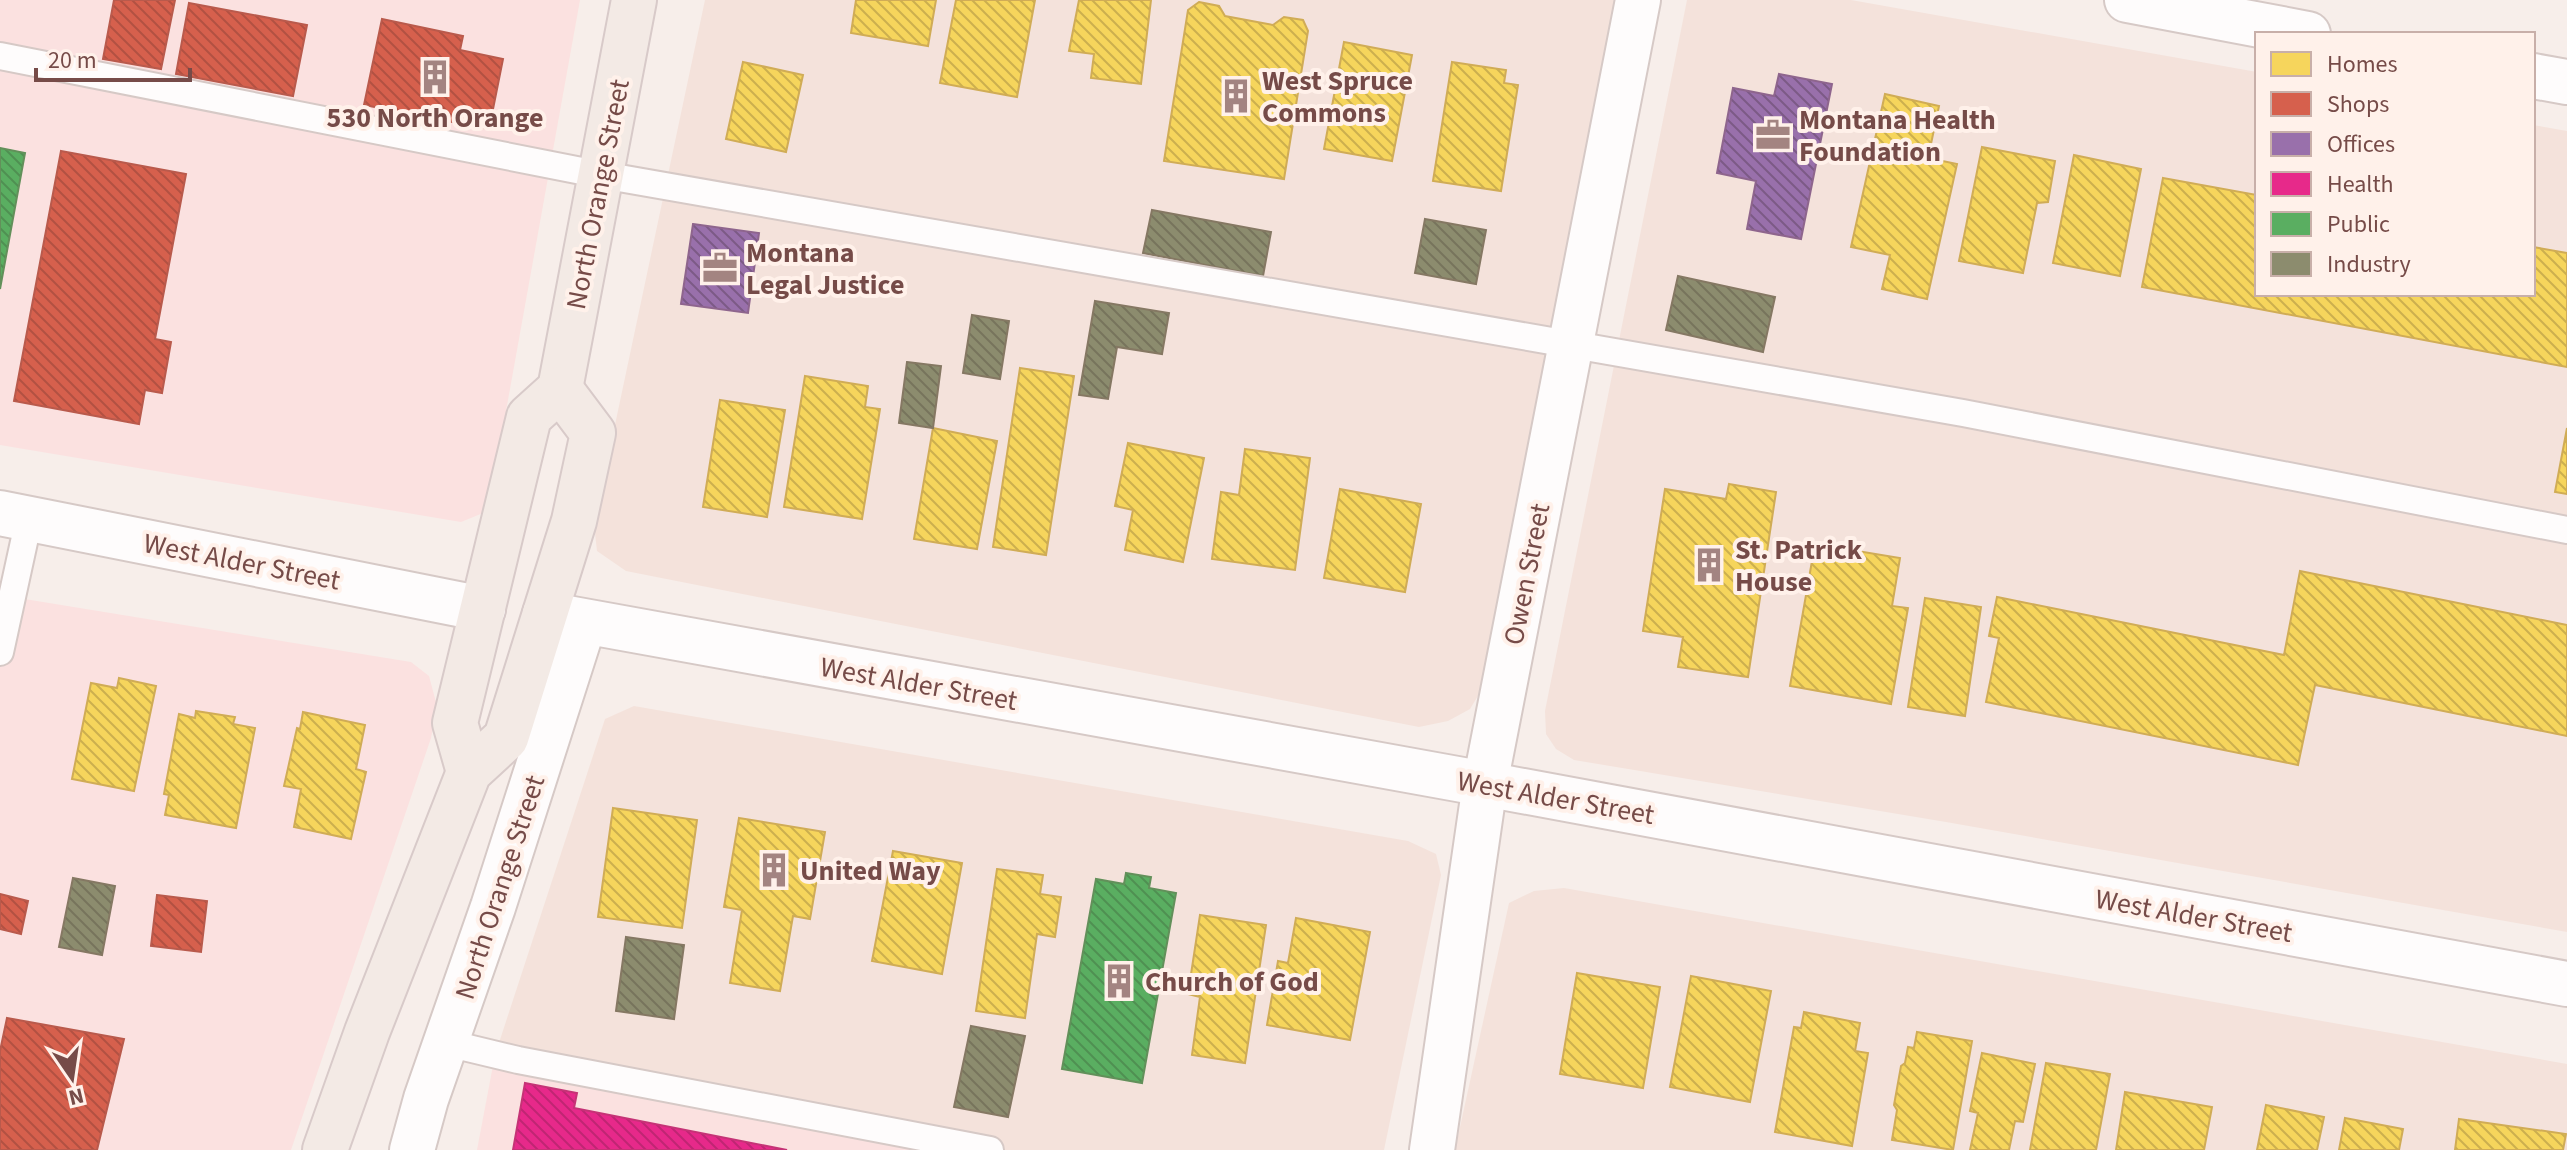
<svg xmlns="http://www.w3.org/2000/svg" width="2567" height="1150" font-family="'Source Sans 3',sans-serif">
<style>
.residential{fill:#f4e2db}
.commercial{fill:#fbe1e0}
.homes{fill:url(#homes-back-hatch);stroke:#d0ac56;stroke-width:2}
.shops{fill:url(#shops-back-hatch);stroke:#b95a4c;stroke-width:2}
.offices{fill:url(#offices-back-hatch);stroke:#8e658d;stroke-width:2}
.health{fill:url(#health-back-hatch);stroke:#c53376;stroke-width:2}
.public{fill:url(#public-back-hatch);stroke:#62905a;stroke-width:2}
.industry{fill:url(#industry-back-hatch);stroke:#857863;stroke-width:2}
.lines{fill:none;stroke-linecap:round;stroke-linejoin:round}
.service-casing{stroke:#d6c9c6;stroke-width:30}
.minor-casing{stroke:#d6c9c6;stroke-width:48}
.secondary-casing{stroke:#d6c9c6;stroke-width:48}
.primary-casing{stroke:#d8cac9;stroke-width:48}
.service{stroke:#fefcfc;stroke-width:26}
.minor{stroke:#fefcfc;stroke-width:44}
.secondary{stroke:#fefcfc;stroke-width:44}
.primary{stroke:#f3eae5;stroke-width:44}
.labels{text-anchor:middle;stroke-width:8;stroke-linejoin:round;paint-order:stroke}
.poi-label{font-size:28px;font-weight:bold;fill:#764b48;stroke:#fff1ea;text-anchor:start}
.street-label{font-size:28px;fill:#764b48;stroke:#fff1ea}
</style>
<defs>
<pattern id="homes-back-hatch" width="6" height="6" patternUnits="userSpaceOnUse" patternTransform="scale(2)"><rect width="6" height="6" fill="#f6d55c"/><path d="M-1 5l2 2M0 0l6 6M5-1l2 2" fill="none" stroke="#ccaf4e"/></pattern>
<pattern id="shops-back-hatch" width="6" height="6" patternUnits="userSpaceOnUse" patternTransform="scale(2)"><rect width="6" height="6" fill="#d6604d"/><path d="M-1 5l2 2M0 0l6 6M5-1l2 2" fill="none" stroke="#b25142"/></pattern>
<pattern id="offices-back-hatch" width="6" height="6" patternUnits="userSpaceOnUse" patternTransform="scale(2)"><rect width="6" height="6" fill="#9970ab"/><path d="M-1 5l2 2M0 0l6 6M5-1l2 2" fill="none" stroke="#7c5a86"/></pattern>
<pattern id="health-back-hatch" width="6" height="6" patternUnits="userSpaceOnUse" patternTransform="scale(2)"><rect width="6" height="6" fill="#e7298a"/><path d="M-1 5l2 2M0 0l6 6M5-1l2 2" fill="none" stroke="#c02573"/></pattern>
<pattern id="public-back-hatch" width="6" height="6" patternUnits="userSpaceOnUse" patternTransform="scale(2)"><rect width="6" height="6" fill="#5aae61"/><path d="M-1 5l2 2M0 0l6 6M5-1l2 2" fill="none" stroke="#4f9052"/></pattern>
<pattern id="industry-back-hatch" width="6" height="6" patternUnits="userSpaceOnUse" patternTransform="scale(2)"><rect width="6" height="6" fill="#8c8c6e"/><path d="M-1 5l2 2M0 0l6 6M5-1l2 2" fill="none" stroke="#77745c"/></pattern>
</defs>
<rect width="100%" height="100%" fill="#f7eeea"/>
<g class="residential">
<path d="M705,0H1619L1519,491L1487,681L1470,709L1448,721L1419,727L626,571L597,551L594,524Z"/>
<path d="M1687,0H1851L2257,72V294H2533V125L2567,131V932L1946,822L1574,760L1556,749L1546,734L1545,711Z"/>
<path d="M634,706L1408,841L1436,854L1441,875L1384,1150H993L495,1055L605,719Z"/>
<path d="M1564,888L2567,1064V1150H1455L1509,903L1534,891Z"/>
</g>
<g class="commercial">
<path d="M0,0H580L488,511L461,522L0,445Z"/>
<path d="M0,595L411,662L429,676L437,706L431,738L291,1150H0Z"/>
<path d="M495,1055L993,1150H477Z"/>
</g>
<g class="homes">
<path d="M856,0H936L928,46L851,33Z"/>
<path d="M956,0H1035L1017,97L940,83Z"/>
<path d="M1079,0H1151L1141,84L1091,78L1094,54L1069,51Z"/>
<path d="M1199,2L1219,6L1225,16L1273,25L1284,17L1303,20L1308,31L1284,179L1164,161L1188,10Z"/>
<path d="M1344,42L1412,55L1392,161L1324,149Z"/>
<path d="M743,62L803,75L786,152L726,139Z"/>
<path d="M1452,62L1506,70L1504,83L1518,85L1501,191L1433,181Z"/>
<path d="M1885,94L1939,106L1928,158L1957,164L1927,299L1882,289L1890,255L1851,247Z"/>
<path d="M1982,147L2055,161L2048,202L2037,203L2023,273L1959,261Z"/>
<path d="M2074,155L2141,169L2120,276L2053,263Z"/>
<path d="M2163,178L2257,195V294H2533V247L2567,253V367L2142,287Z"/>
<path d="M1020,368L1074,376L1046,555L993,547Z"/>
<path d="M805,376L868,386L865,407L880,409L862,519L784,507Z"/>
<path d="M720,400L785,410L767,517L703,507Z"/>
<path d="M933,428L997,441L977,549L914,539Z"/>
<path d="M2567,428V494L2555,492Z"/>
<path d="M1128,443L1204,458L1183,562L1125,550L1133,510L1115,506Z"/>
<path d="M1245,449L1310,458L1295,570L1212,559L1221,492L1239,495Z"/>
<path d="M1729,484L1776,492L1748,677L1678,667L1683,637L1643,631L1665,489L1726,499Z"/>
<path d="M1340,489L1421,504L1405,592L1324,578Z"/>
<path d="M1815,544L1900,558L1892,606L1908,608L1891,704L1790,686Z"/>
<path d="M2300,571L2567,625V736L2315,685L2298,765L1986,702L1999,638L1989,636L1997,597L2284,655Z"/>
<path d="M1925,598L1981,607L1965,716L1908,707Z"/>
<path d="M119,678L156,686L134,791L72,779L91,683L117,688Z"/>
<path d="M196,711L235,717L233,724L255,728L236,828L165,815L169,795L164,794L179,714L195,718Z"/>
<path d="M303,712L365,725L356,769L366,772L351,839L294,827L301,789L284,786L297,728L300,729Z"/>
<path d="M613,808L697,820L682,928L598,917Z"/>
<path d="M739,818L825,832L810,919L793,916L780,991L730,983L742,910L724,907Z"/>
<path d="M893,851L962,863L942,974L872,961Z"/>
<path d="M997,869L1043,875L1040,894L1061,897L1055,937L1037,934L1025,1018L976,1011Z"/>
<path d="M1200,915L1266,925L1245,1063L1192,1055L1200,997L1188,994Z"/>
<path d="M1296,918L1370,932L1350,1040L1267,1025L1278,961L1288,963Z"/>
<path d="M1577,973L1660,987L1643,1088L1560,1074Z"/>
<path d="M1691,976L1771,991L1750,1102L1670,1087Z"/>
<path d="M1804,1012L1860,1023L1855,1051L1868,1053L1852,1146L1775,1132L1794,1027L1801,1028Z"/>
<path d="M1917,1032L1972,1041L1953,1150L1892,1140L1897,1110L1894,1105L1901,1066L1905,1063L1908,1047L1914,1048Z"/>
<path d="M1982,1053L2035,1064L2023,1122L2015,1121L2009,1150H1970L1978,1113L1970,1111Z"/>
<path d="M2046,1063L2110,1074L2096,1150H2030Z"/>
<path d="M2125,1092L2212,1107L2204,1150H2116Z"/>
<path d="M2266,1105L2324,1117L2317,1150H2257Z"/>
<path d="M2345,1118L2403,1129L2399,1150H2339Z"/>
<path d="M2459,1119L2566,1134L2563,1150H2455Z"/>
</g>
<g class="shops">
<path d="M114,0H175L161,69L103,59Z"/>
<path d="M189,3L307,25L293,96L176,74Z"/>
<path d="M382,19L463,36L460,50L503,59L489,129L364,105Z"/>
<path d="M61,151L186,174L155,339L171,342L162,393L145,390L139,424L14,401Z"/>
<path d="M0,894L28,901L21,934L0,929Z"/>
<path d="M157,895L207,901L201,952L151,946Z"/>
<path d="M7,1018L124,1039L97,1150H0V1051Z"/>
</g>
<g class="offices">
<path d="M1779,74L1832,84L1801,239L1747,229L1756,181L1717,173L1733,88L1774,96Z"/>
<path d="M693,224L759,233L748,313L681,304Z"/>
</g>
<path class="health" d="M525,1083L577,1093L574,1108L787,1150H513Z"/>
<g class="public">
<path d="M0,148L25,153L0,289Z"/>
<path d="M1126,873L1151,877L1149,888L1176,893L1142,1083L1062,1069L1096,879L1124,884Z"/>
</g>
<g class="industry">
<path d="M1152,210L1271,232L1263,276L1143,253Z"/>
<path d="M1425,219L1486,230L1476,284L1415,273Z"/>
<path d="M1678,276L1775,297L1763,352L1666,330Z"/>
<path d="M1095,301L1169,313L1162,354L1117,347L1108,399L1079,395Z"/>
<path d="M972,315L1009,321L1000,379L963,373Z"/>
<path d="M907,362L941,366L933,428L899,423Z"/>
<path d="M73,878L115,886L102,955L59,947Z"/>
<path d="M626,937L684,945L674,1019L616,1011Z"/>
<path d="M971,1026L1025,1036L1008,1117L954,1107Z"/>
</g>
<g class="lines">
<g class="service-casing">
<g id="service">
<path d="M0,56L602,175L1963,413L2567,530"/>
<path d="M0,652L29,519"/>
<path d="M447,1043L518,1060L990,1150"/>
</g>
</g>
<g class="minor-casing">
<g id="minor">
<path d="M0,513L483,609"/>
<path d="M545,614L1485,784L2567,984"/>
<path d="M412,1150L426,1099L493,907L584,623"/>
<path d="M1432,1150L1485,784L1638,0"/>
</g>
</g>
<g class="secondary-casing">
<g id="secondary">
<path d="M2127,0L2308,34"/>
<path d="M2533,76L2567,82"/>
</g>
</g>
<g class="primary-casing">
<g id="primary">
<path d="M469,772L455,723L529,417L560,389L634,0"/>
<path d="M325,1150L367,1032L469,772L506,738L574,521L593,433L560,389"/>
</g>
</g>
<use href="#service" class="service"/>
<use href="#minor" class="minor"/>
<use href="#secondary" class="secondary"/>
<use href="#primary" class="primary"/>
</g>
<defs>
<g id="building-bare" transform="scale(2.76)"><path d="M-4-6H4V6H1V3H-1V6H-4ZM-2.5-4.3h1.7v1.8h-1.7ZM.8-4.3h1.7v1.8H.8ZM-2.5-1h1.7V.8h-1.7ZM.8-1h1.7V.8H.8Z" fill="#a38481" stroke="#fff1ea" stroke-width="2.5" paint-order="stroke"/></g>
<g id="office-bare" transform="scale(2.76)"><path d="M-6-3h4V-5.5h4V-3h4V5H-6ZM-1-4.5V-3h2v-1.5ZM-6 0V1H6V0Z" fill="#a38481" stroke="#fff1ea" stroke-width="2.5" paint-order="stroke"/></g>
</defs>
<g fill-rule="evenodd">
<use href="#building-bare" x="435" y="77"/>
<use href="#building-bare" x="1236" y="96"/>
<use href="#office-bare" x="1773" y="135"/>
<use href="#office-bare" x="720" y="268"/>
<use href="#building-bare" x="1709" y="565"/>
<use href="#building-bare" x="774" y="870"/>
<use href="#building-bare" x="1119" y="981"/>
</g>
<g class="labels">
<g class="poi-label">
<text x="1262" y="90">West Spruce<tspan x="1262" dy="32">Commons</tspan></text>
<text x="435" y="127" text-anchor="middle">530 North Orange</text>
<text x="1799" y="129">Montana Health<tspan x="1799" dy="32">Foundation</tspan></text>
<text x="746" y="262">Montana<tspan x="746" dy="32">Legal Justice</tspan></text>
<text x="1735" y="559">St. Patrick<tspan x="1735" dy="32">House</tspan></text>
<text x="800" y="880">United Way</text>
<text x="1145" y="991">Church of God</text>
</g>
<g class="street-label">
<text transform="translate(597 194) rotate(-79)" y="10">North Orange Street</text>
<text transform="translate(242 561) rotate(11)" y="10">West Alder Street</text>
<text transform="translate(1526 574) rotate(-79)" y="10">Owen Street</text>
<text transform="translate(919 683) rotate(10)" y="10">West Alder Street</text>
<text transform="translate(1556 797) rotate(10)" y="10">West Alder Street</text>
<text transform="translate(499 887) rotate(-72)" y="10">North Orange Street</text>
<text transform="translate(2194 915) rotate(10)" y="10">West Alder Street</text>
</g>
</g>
<rect x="2255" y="32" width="280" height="264" fill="#fff1ea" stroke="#c8afa9" stroke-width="2"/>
<rect x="2271" y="52" width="40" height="24" fill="#f6d55c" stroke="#c8afa9" stroke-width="2"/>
<text x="2327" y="72" font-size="24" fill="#764b48">Homes</text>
<rect x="2271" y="92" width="40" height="24" fill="#d6604d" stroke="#c8afa9" stroke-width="2"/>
<text x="2327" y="112" font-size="24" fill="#764b48">Shops</text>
<rect x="2271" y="132" width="40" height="24" fill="#9970ab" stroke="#c8afa9" stroke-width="2"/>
<text x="2327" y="152" font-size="24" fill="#764b48">Offices</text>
<rect x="2271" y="172" width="40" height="24" fill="#e7298a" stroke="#c8afa9" stroke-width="2"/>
<text x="2327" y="192" font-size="24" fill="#764b48">Health</text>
<rect x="2271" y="212" width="40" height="24" fill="#5aae61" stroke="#c8afa9" stroke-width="2"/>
<text x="2327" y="232" font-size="24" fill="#764b48">Public</text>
<rect x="2271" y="252" width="40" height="24" fill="#8c8c6e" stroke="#c8afa9" stroke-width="2"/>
<text x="2327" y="272" font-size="24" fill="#764b48">Industry</text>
<g transform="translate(72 1078) rotate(167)" stroke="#fff1ea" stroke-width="6" paint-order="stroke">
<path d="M0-6L14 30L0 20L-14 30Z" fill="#764b48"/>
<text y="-12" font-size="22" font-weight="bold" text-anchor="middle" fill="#764b48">N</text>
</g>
<path d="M36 68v12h154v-12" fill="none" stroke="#764b48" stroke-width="4"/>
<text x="48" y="68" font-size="24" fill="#764b48" stroke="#fff1ea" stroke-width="6" paint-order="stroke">20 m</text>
</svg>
